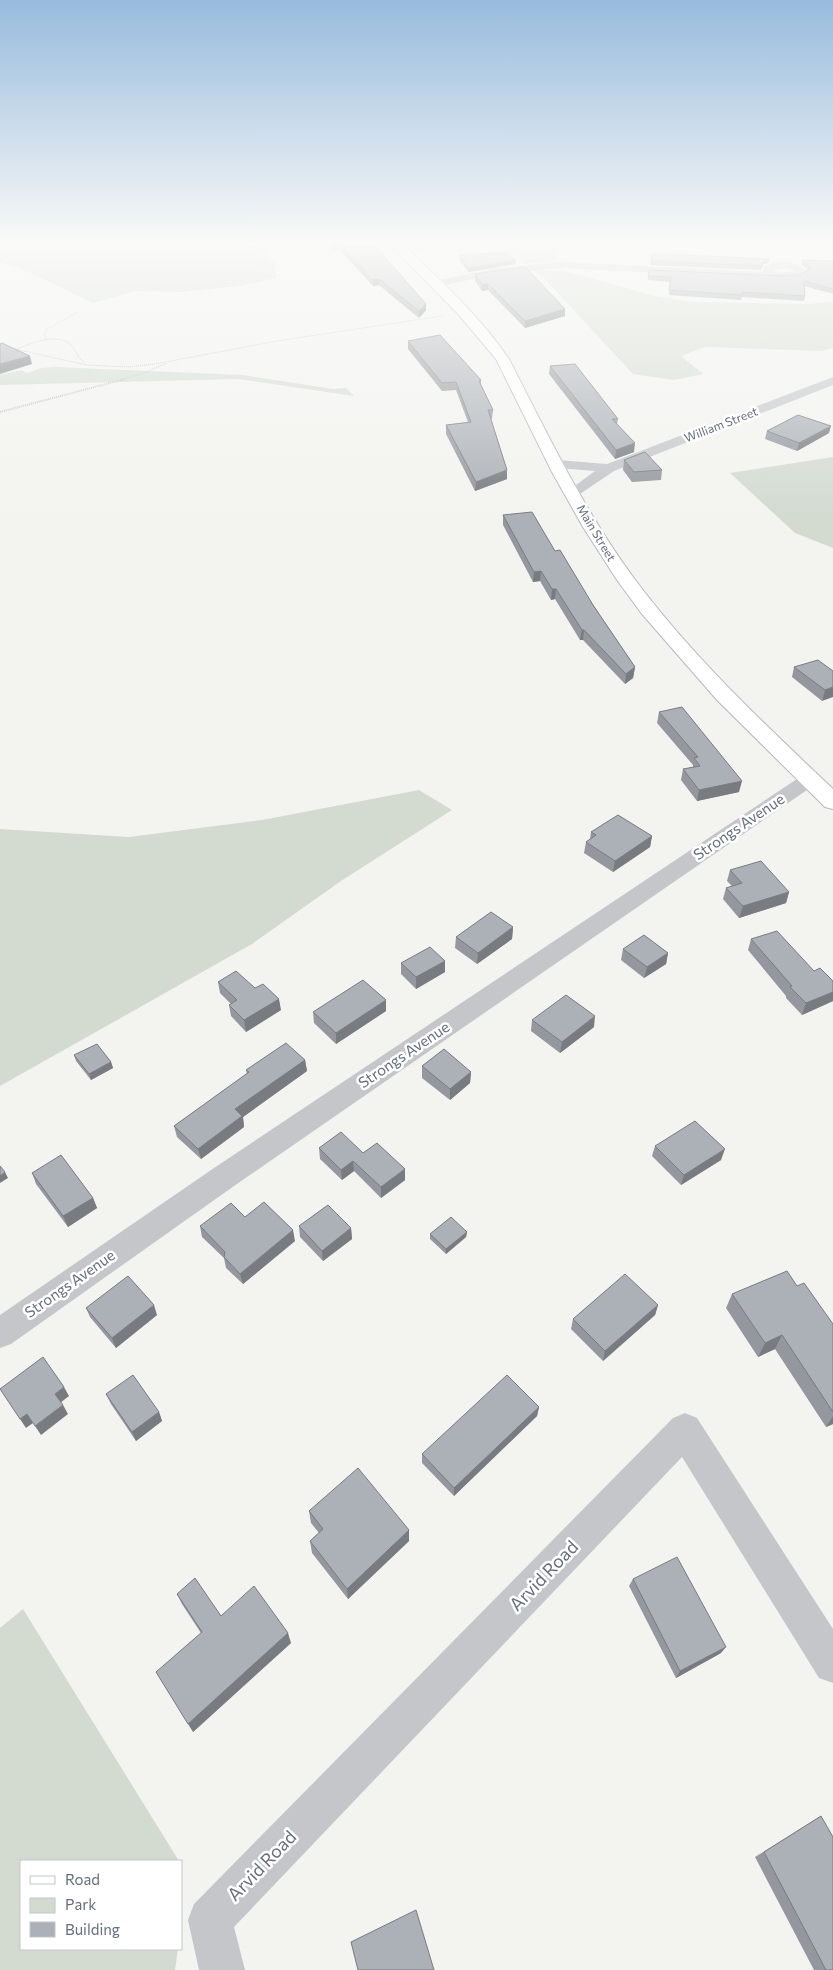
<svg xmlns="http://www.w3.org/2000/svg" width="833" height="1970" font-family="Commissioner,sans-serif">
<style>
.green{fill:#d3dbd1}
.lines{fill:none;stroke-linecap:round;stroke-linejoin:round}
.secondary-casing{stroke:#b6b9be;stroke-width:2}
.path-far1{stroke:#bbbcbf;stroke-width:1;stroke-dasharray:1 1;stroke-linecap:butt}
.path{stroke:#bbbcbf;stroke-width:2;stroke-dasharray:1 1;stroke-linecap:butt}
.street{fill:#c4c6ca;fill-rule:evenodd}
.secondary{fill:#fff;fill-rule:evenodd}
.wall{fill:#94989e}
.shaded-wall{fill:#787c81}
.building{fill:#acb1b8;stroke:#787c81}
.labels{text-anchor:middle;stroke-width:5;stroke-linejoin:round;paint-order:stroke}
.far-street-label{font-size:12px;fill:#636e81;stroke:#fff}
.street-label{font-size:15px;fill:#636e81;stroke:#fff}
.near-street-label{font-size:18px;fill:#636e81;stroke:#fff}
</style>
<rect width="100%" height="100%" fill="#f3f4f0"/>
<g class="green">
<path d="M0,240H188L197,247L258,246L275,263L276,278L239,286L179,292L135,291L93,303L22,269L0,262Z"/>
<path d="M403,240H833V247L720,249L667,246L598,245L556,254V261L525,264L500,246L420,253Z"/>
<path d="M533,270H561L655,296L692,302L809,304L833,302V348L822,351L704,347L681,356L703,374L674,380L633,374L543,277Z"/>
<path d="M56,367L243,375L333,389L346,388L354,396L239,379L0,385V375L21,370L27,373L41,368Z"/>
<path d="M833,457V548L795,533L730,473Z"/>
<path d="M419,790L452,810L341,881L252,944L0,1086V829L129,837L262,820Z"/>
<path d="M23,1609L179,1861H21V1949H178L175,1970H0V1628Z"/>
</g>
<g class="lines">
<g class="secondary-casing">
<path id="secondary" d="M386,240H398C437,277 478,314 509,359C547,433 583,509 633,577C691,655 762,722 833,789V809L825,807L717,700L642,614L617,580L583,527L552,472L496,359L459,315Z"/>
</g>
<g class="path-far1">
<path d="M47,340L44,334L47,329L78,312"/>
<path d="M10,348L87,365L128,367L155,364L277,341L442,316"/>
<path d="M17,349C32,343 60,331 73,347C77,352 77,358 84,362"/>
<path d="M120,380L142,374L167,363"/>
</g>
<path class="path" d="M0,412L125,379"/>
<g class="street">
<path d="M561,262L763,272L764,266C779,260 797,260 808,272L800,277L785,279L561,268L497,274L435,287L430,284L435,281L497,268ZM786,268L796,271L778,273L773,270Z"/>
<path d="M833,377V385L614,471L577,496H567L565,493L595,471L557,468L552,467L550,464L552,461L557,460L607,464Z"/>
<path d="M810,773L817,775L820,779L817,783L234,1186L11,1344L0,1348V1315L214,1168L803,775Z"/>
<path d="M685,1413L697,1418L833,1629V1683L819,1678L682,1457L234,1927L245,1970H199L188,1920L194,1904L673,1418Z"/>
</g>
<use href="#secondary" class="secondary"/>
</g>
<g class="wall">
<path d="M324,240H370L426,310L419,318L379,285L373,286L339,249L333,250Z"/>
<path d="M652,254L768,263L763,264L761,270L650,265Z"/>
<path d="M459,255L516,260L515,264L468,272L459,259Z"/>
<path d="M802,260L833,261V294L804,286L805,296L804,301L742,297L741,300L669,295L670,282L648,280V276H786L801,274L808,270L801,264Z"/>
<path d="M475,274L565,309V316L525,328L488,290L482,291L475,281Z"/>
<path d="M408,341L481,380V385L493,410L492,419H491L507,470V479L475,491L446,434V425L468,422L456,390L442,391L408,349Z"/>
<path d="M550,366L618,419L617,424L634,452L615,459L549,374Z"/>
<path d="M767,431L829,433L797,451L765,439Z"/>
<path d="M624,460L662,470L661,480L632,482L623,470Z"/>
<path d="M503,515L555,551L593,605L635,667L633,678L625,684L583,640H580L555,599L551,600L540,581L533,582L503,525Z"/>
<path d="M794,667L833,671L822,701L792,677Z"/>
<path d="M659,712L739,792L697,801L681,780L683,769L693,767V765L657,723Z"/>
<path d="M591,832L652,836L650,847L613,872L584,853L586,842L590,839Z"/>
<path d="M730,870L789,892L786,903L739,918L723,899L726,888L732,886L727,881Z"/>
<path d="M513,927L512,939L477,964L455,948L456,937Z"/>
<path d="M751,939L833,981V1001L802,1015L786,998V996L748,950Z"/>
<path d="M623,949L668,953L666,964L644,978L621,960Z"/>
<path d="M401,963L445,972L416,989L401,974Z"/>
<path d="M218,982L281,1010L246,1032L231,1016L229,1005L231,1004L220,993Z"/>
<path d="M386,1011L336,1044L314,1023L313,1012Z"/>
<path d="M532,1020L594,1027L560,1053L531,1031Z"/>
<path d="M74,1055L111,1062L113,1068L91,1080L76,1061Z"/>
<path d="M305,1060L307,1071L243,1117L244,1127L201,1159L177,1137L174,1126L247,1074L246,1070Z"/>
<path d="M422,1066L471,1072L470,1083L450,1100L422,1078Z"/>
<path d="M655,1146L721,1160L681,1185L652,1156Z"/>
<path d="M319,1148L363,1153L405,1169V1180L381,1198L354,1171L342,1180L320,1159Z"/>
<path d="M32,1173L93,1198L97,1208L68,1227L36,1184Z"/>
<path d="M245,1217L295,1241L243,1284L226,1268L224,1258L202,1237L200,1226Z"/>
<path d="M299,1226L351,1228L352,1239L323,1261L300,1237Z"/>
<path d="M467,1232L466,1237L446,1254L430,1239V1234Z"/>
<path d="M797,1286L833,1324V1424L826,1427L775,1349L758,1357L726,1308L732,1294Z"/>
<path d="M658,1305L655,1315L603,1361L571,1329L573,1319Z"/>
<path d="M86,1308L157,1315L116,1348L90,1317Z"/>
<path d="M106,1394L159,1412L162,1421L136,1441L111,1404Z"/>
<path d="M539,1407L537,1416L454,1496L422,1463V1454Z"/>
<path d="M309,1511L409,1530V1541L348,1599L312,1553L310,1541L319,1533L311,1523Z"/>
<path d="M633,1579L721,1653L676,1678L629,1586Z"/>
<path d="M177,1594L221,1616L291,1643L193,1732L201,1633L182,1604Z"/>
<path d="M821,1816L833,1970H814L755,1857Z"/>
</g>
<g class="shaded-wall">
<path d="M333,244H339V249L333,250Z"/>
<path d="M769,259L768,263L763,264L761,270L764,260Z"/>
<path d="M516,260L515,264L468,272V268Z"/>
<path d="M379,279V285L373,286V280Z"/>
<path d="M482,284H488V290L482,291Z"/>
<path d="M426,304V310L419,318V311Z"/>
<path d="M565,309V316L525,328V321Z"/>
<path d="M30,356L32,364L0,374V364Z"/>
<path d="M831,426L829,433L797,451L799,443Z"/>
<path d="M635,443L634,452L615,459L616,450Z"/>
<path d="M507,470V479L475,491L476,482Z"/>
<path d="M541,571L540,581L533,582L534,572Z"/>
<path d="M552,589H556L555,599L551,600Z"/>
<path d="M582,630H584L583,640H580Z"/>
<path d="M635,667L633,678L625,684L626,674Z"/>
<path d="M833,687V697L822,701L825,690Z"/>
<path d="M742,781L739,792L697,801L699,790Z"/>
<path d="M652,836L650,847L613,872L615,861Z"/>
<path d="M789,892L786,903L739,918L743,906Z"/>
<path d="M513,927L512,939L477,964L478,953Z"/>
<path d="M668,953L666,964L644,978L647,967Z"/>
<path d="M445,961V972L416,989V977Z"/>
<path d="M833,992V1001L802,1015L806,1003Z"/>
<path d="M279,999L281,1010L246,1032L244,1020Z"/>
<path d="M386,1000V1011L336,1044V1033Z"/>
<path d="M595,1016L594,1027L560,1053L562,1042Z"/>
<path d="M305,1060L307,1071L243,1117L244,1127L201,1159L198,1149L235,1109Z"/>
<path d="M111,1062L113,1068L91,1080L89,1074Z"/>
<path d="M471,1072L470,1083L450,1100V1089Z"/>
<path d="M725,1149L721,1160L681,1185L684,1175Z"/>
<path d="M353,1161L354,1171L342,1180L341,1170Z"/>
<path d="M405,1169V1180L381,1198V1187Z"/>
<path d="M5,1172L8,1178L0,1183V1176Z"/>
<path d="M93,1198L97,1208L68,1227L63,1216Z"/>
<path d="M351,1228L352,1239L323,1261L322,1251Z"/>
<path d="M293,1230L295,1241L243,1284L240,1274Z"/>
<path d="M467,1232L466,1237L446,1254V1249Z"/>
<path d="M154,1305L157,1315L116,1348L112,1338Z"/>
<path d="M658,1305L655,1315L603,1361L605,1351Z"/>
<path d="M782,1335L775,1349L758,1357L765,1343Z"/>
<path d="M64,1387L69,1396L60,1403L55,1394Z"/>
<path d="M63,1405L68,1414L41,1435L35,1426Z"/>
<path d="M539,1407L537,1416L454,1496V1488Z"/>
<path d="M159,1412L162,1421L136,1441L132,1432Z"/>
<path d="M27,1414L33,1423L26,1428L20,1419Z"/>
<path d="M833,1416V1424L826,1427Z"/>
<path d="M409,1530V1541L348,1599L347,1589Z"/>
<path d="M288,1633L291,1643L193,1732L188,1724Z"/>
<path d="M726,1647L721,1653L676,1678L680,1671Z"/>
</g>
<g class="building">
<path d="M329,240H370L426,304L419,311L379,279L373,280L339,244H333Z"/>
<path d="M506,252L516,260L468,268L459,255Z"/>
<path d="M652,254H665L769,259L764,260L762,266L651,261Z"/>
<path d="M802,260L833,261V289L804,281L805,296L742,292V295L669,290L671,277L648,276L649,270L786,276L801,274L810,269V266Z"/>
<path d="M525,267L565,309L525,321L488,284H482L475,274Z"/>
<path d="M440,335L481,380L479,381L493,410H488L507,470L476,482L446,425L471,422L456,382L442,383L408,341Z"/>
<path d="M2,343L30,356L0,364V344Z"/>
<path d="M575,364L618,419H612L635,443L616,450L550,366Z"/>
<path d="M798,415L831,426L799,443L767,431Z"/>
<path d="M645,452L662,470L634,472L624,460Z"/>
<path d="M532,512L555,551L560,550L593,605L635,667L626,674L584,630H582L556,589H552L541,571L534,572L503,515Z"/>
<path d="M818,660L833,671V687L825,690L794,667Z"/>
<path d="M682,707L742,781L699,790L683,769L700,766L694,758L698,757L659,712Z"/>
<path d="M618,815L652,836L615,861L586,842L596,835L591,832Z"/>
<path d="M761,861L789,892L743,906L726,888L742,883L730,870Z"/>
<path d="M491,912L513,927L478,953L456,937Z"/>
<path d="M777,931L814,971L820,968L833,981V992L806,1003L790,987L792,986L751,939Z"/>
<path d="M644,935L668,953L647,967L623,949Z"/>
<path d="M430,947L445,961L416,977L401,963Z"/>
<path d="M236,971L255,988L263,984L279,999L244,1020L229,1005L237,1000L218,982Z"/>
<path d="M363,980L386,1000L336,1033L313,1012Z"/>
<path d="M566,995L595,1016L562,1042L532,1020Z"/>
<path d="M286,1043L305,1060L235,1109L242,1116L198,1149L174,1126L249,1072L246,1070Z"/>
<path d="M97,1044L111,1062L89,1074L74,1055Z"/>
<path d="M444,1049L471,1072L450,1089L422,1066Z"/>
<path d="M695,1121L725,1149L684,1175L655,1146Z"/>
<path d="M341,1132L363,1153L377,1143L405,1169L381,1187L353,1161L341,1170L319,1148Z"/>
<path d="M61,1155L93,1198L63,1216L32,1173Z"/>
<path d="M0,1166L5,1172L0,1176Z"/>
<path d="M264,1202L293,1230L240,1274L224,1257L225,1252L200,1226L231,1203L245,1217Z"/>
<path d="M328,1205L351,1228L322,1251L299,1226Z"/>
<path d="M451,1217L467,1232L446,1249L430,1234Z"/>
<path d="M787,1271L797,1286L804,1283L833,1324V1412L782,1335L765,1343L732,1294Z"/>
<path d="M625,1274L658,1305L605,1351L573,1319Z"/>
<path d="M128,1276L154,1305L112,1338L86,1308Z"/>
<path d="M43,1357L64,1387L55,1394L63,1405L35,1426L27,1414L20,1419L0,1389Z"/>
<path d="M133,1375L159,1412L132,1432L106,1394Z"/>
<path d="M507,1375L539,1407L454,1488L422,1454Z"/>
<path d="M358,1468L409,1530L347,1589L310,1541L323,1529L309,1511Z"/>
<path d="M677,1557L726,1647L680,1671L633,1579Z"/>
<path d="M195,1578L221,1616L254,1586L288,1633L188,1724L156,1672L202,1632L177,1594Z"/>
<path d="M821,1816L833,1837V1970H826L764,1852Z"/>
<path d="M416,1910L434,1970H358L351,1942Z"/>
</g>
<linearGradient id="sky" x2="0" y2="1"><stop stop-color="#97bbdd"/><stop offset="0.47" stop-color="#fafaf8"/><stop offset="1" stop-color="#fafaf8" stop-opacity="0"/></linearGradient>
<rect width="833" height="516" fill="url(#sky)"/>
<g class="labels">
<g class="far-street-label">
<text transform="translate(721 425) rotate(-21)" y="4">William Street</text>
<text transform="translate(596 533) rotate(59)" y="4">Main Street</text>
</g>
<g class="street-label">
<text transform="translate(739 827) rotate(-34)" y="5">Strongs Avenue</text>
<text transform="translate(404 1055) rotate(-34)" y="5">Strongs Avenue</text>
<text transform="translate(70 1284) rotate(-35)" y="5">Strongs Avenue</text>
</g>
<g class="near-street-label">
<text transform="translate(544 1576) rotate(-46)" y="6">Arvid Road</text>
<text transform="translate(262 1866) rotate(-46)" y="6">Arvid Road</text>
</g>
</g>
<rect x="20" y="1860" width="162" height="90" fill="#ffffff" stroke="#c1c5cd"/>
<rect x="30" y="1876" width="25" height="8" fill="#ffffff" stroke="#c1c5cd"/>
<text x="65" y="1885" font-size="15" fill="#636e81">Road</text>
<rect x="30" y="1898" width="25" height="15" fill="#d3dbd1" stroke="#c1c5cd"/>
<text x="65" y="1910" font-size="15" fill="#636e81">Park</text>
<rect x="30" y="1922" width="25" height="15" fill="#acb1b8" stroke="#c1c5cd"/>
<text x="65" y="1935" font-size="15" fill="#636e81">Building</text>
</svg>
